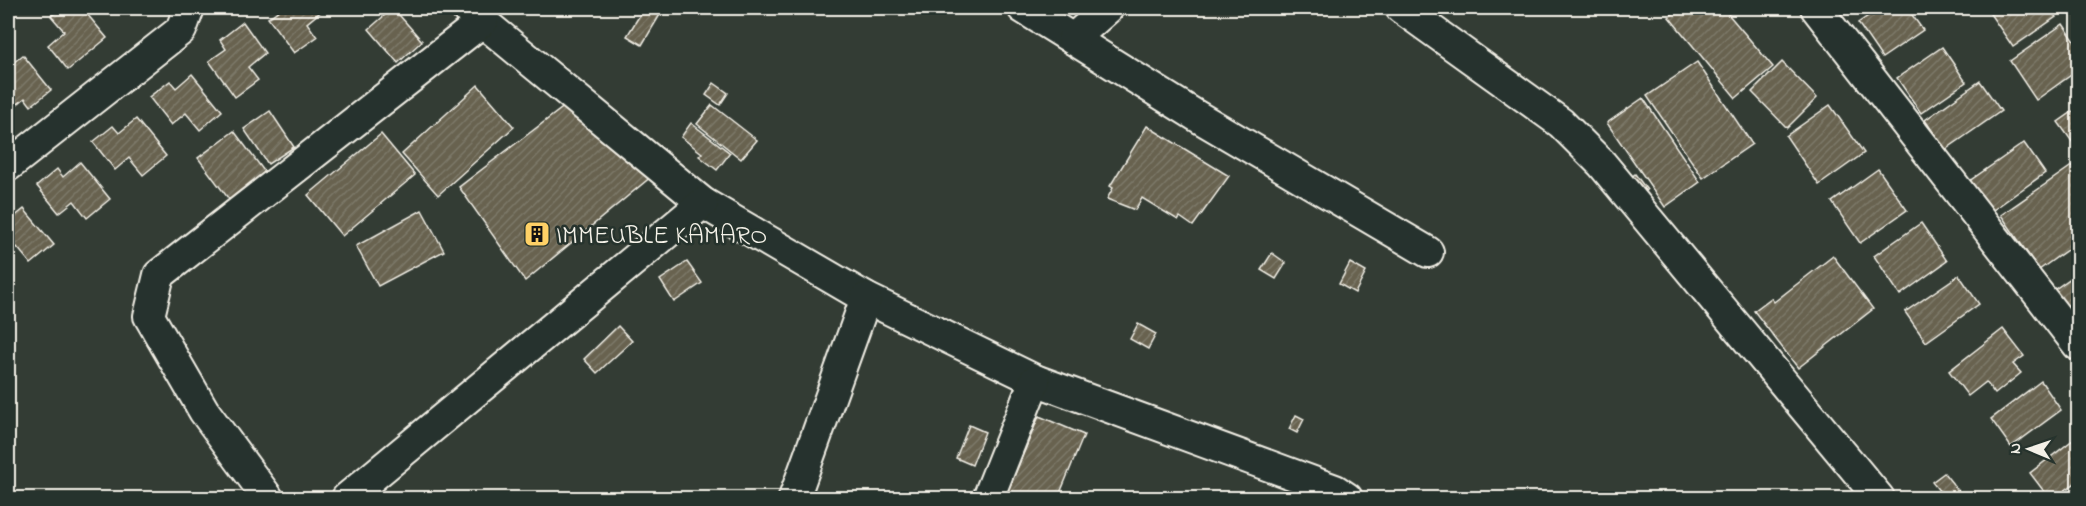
<svg xmlns="http://www.w3.org/2000/svg" width="2086" height="506" font-family="'Indie Flower',sans-serif">
<style>
.building{fill:url(#building-hatch);stroke:#f4f1e8;stroke-width:1.5}
.lines{fill:none;stroke-linecap:round;stroke-linejoin:round}
.minor-casing{stroke:#f4f1e8;stroke-width:34}
.minor{stroke:#26332d;stroke-width:30}
.labels{text-anchor:middle;stroke-width:5;stroke-linejoin:round;paint-order:stroke}
.poi-label{font-size:26px;fill:#f4f1e8;stroke:#26332d;text-anchor:start}
</style>
<defs>
<pattern id="building-hatch" width="6" height="6" patternUnits="userSpaceOnUse" patternTransform="scale(1.5)"><rect width="6" height="6" fill="#676250"/><path d="M-1 1l2-2M0 6l6-6M5 7l2-2" fill="none" stroke="#7d7969"/></pattern>
</defs>
<rect width="100%" height="100%" fill="#333c34"/>
<filter id="ink" filterUnits="userSpaceOnUse"><feTurbulence type="fractalNoise" baseFrequency=".0167" numOctaves="2"/><feDisplacementMap in="SourceGraphic" scale="12" xChannelSelector="R" yChannelSelector="G"/><feConvolveMatrix kernelMatrix="1 2 1 2 8 2 1 2 1" color-interpolation-filters="sRGB"/></filter>
<g filter="url(#ink)">
<g class="building">
<path d="M62,8H82L107,38L68,70L48,45L64,31L51,16Z"/>
<path d="M282,8L324,9L307,23L317,37L294,53L268,18Z"/>
<path d="M393,8L422,41L398,63L369,29Z"/>
<path d="M644,8H664L642,45L627,36Z"/>
<path d="M1680,8H1723L1773,67L1736,98L1669,17Z"/>
<path d="M1880,8H1907L1923,30L1882,58L1858,23Z"/>
<path d="M1986,8H2049L2056,17L2013,47Z"/>
<path d="M243,22L265,53L248,67L258,80L235,97L209,61L226,49L220,40Z"/>
<path d="M2063,24L2078,46V70L2036,100L2010,61Z"/>
<path d="M1942,47L1966,82L1921,113L1897,78Z"/>
<path d="M23,55L51,90L31,106L25,98L8,112V67Z"/>
<path d="M1697,62L1752,144L1703,178L1647,96Z"/>
<path d="M1782,62L1817,98L1787,128L1752,92Z"/>
<path d="M192,74L222,111L200,130L186,113L171,125L149,97L170,81L176,88Z"/>
<path d="M1980,81L2001,111L1945,150L1925,120Z"/>
<path d="M714,83L728,93L720,105L706,95Z"/>
<path d="M478,85L514,127L438,195L402,154Z"/>
<path d="M1643,98L1700,182L1665,207L1607,123Z"/>
<path d="M712,105L757,140L741,159L697,124Z"/>
<path d="M1830,105L1864,153L1819,185L1786,136Z"/>
<path d="M565,106L652,176L525,281L459,187Z"/>
<path d="M2078,108V150L2058,122Z"/>
<path d="M270,111L294,147L268,164L244,129Z"/>
<path d="M136,119L166,156L143,175L129,158L115,170L93,142L113,126L119,133Z"/>
<path d="M691,123L730,153L717,170L699,156L702,153L681,137Z"/>
<path d="M1147,126L1229,176L1193,226L1180,217L1178,220L1142,198L1135,210L1107,199L1113,188L1110,186Z"/>
<path d="M234,131L267,175L231,202L198,158Z"/>
<path d="M381,134L415,175L342,236L308,195Z"/>
<path d="M2024,143L2045,173L1986,215L1965,184Z"/>
<path d="M80,162L110,199L87,218L74,201L59,213L37,186L57,169L63,177Z"/>
<path d="M2073,165L2078,173V242L2039,270L2001,215Z"/>
<path d="M1878,169L1907,210L1860,243L1832,202Z"/>
<path d="M1635,174L1647,190L1637,198L1625,182Z"/>
<path d="M24,209L54,245L31,264L17,247L8,255V222Z"/>
<path d="M422,210L444,251L378,286L356,246Z"/>
<path d="M1921,223L1947,261L1900,295L1874,256Z"/>
<path d="M1272,253L1286,263L1276,279L1261,270Z"/>
<path d="M1833,256L1873,309L1798,368L1754,311L1771,298L1774,302Z"/>
<path d="M687,262L702,283L674,302L660,280Z"/>
<path d="M1350,263L1366,272L1355,293L1339,284Z"/>
<path d="M2078,273V320L2073,324L2051,292Z"/>
<path d="M1959,275L1979,304L1926,342L1905,312Z"/>
<path d="M1138,324L1156,334L1148,349L1130,339Z"/>
<path d="M618,326L632,341L597,373L584,359Z"/>
<path d="M2003,329L2024,356L2013,364L2021,373L1995,394L1986,382L1968,396L1949,371Z"/>
<path d="M2041,381L2061,410L2011,447L1991,419Z"/>
<path d="M1296,415L1304,419L1297,433L1289,429Z"/>
<path d="M1039,416L1084,435L1058,498H1005Z"/>
<path d="M969,425L985,432L972,465L956,458Z"/>
<path d="M2078,436V481L2054,498H2049L2030,473Z"/>
<path d="M1944,473L1961,494L1955,498H1945L1932,482Z"/>
<path d="M8,482L14,492L8,496Z"/>
<path d="M2078,487V498H2063Z"/>
</g>
<g class="lines">
<g class="minor-casing">
<g id="minor">
<path d="M466,8L703,203L866,298L1035,380L1335,490L1347,498"/>
<path d="M1023,8L1195,115L1428,252"/>
<path d="M1401,8L1561,123L1602,164L1879,498"/>
<path d="M1816,8L2078,345"/>
<path d="M1073,39L1108,8"/>
<path d="M8,166L181,30L189,8"/>
<path d="M268,498L204,411L149,316L159,275L483,21"/>
<path d="M347,498L703,203"/>
<path d="M794,498L866,298"/>
<path d="M988,498L1035,380"/>
</g>
</g>
<use href="#minor" class="minor"/>
</g>
</g>
<defs>
<g id="building-square" transform="scale(1.35)"><rect x="-9" y="-9" width="18" height="18" rx="4" fill="#ffd166" stroke="#26332d"/><path d="M-4-6H4V6H1V3H-1V6H-4ZM-2.5-4.3h1.7v1.8h-1.7ZM.8-4.3h1.7v1.8H.8ZM-2.5-1h1.7V.8h-1.7ZM.8-1h1.7V.8H.8Z" fill="#111"/></g>
</defs>
<g fill-rule="evenodd">
<use href="#building-square" x="537" y="234"/>
</g>
<g class="labels">
<g class="poi-label">
<text x="556" y="243">IMMEUBLE KAMARO</text>
</g>
</g>
<rect width="2086" height="506" fill="none" stroke="#26332d" stroke-width="30"/>
<rect x="15" y="15" width="2056" height="476" fill="none" stroke="#f4f1e8" stroke-width="2" filter="url(#ink)"/>
<g transform="translate(2029 449) rotate(272)" stroke="#26332d" stroke-width="4.5" paint-order="stroke">
<path d="M0-4.5L10 22L0 15L-10 22Z" fill="#f4f1e8"/>
<text y="-9" font-size="16" font-weight="bold" text-anchor="middle" fill="#f4f1e8">N</text>
</g>
</svg>
